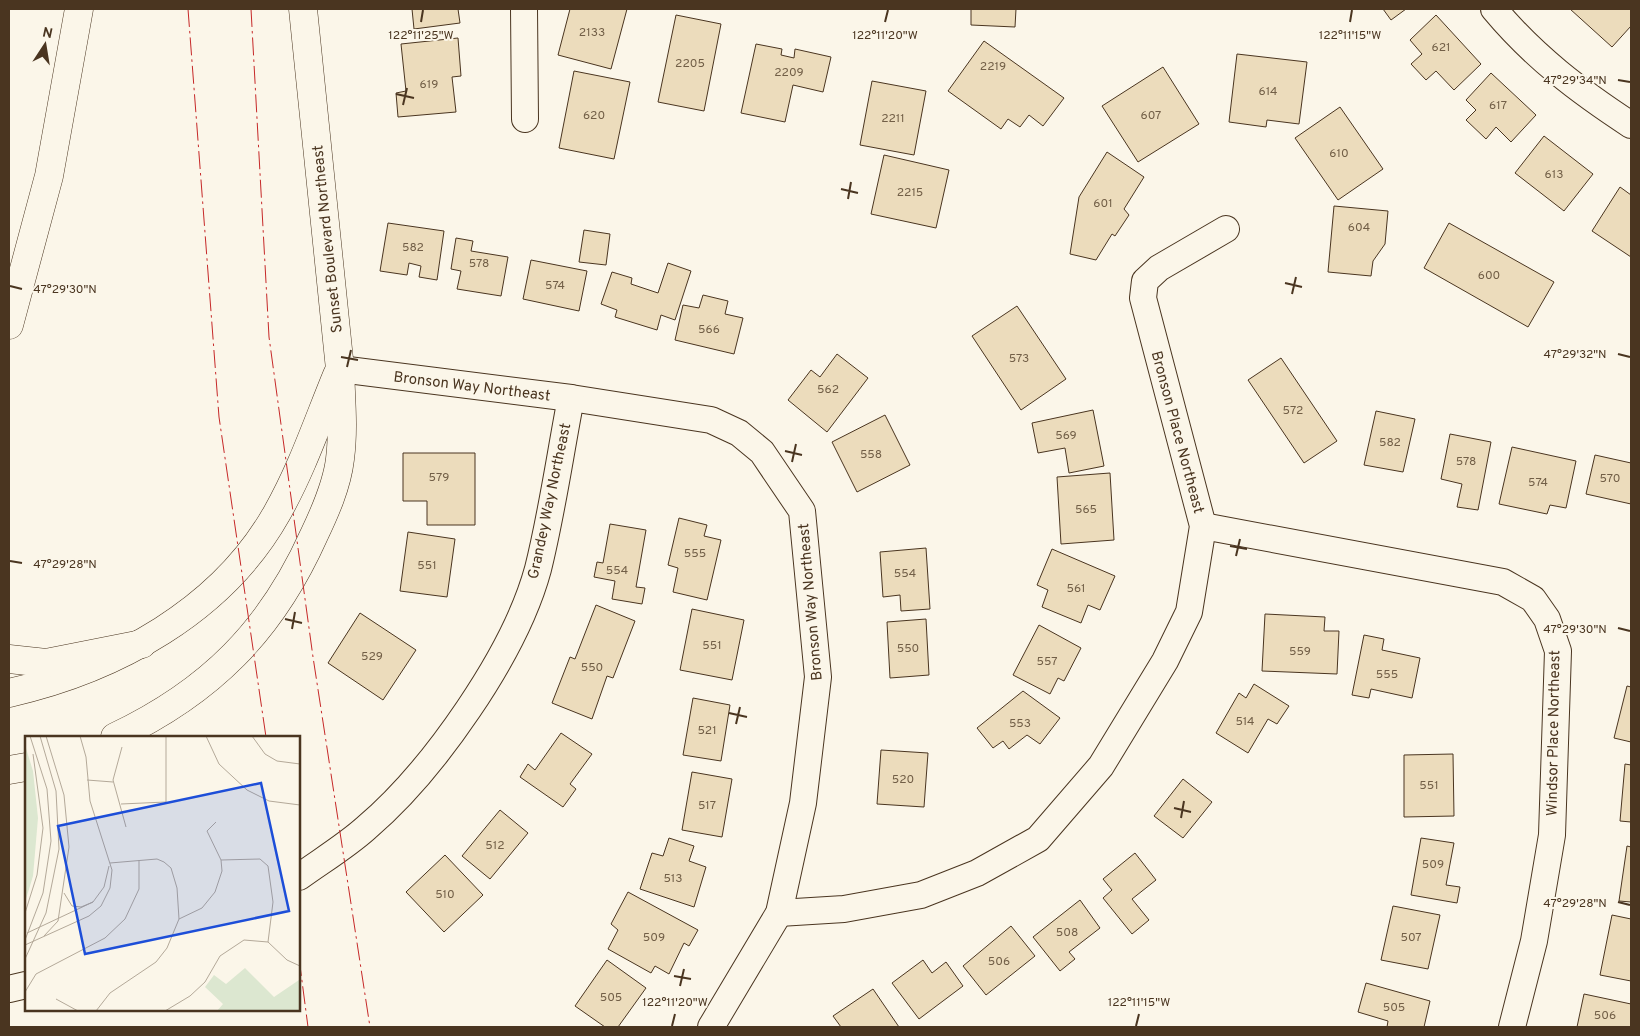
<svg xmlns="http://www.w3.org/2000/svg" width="1640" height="1036" font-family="Overpass,sans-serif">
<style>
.building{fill:#ecdcbc;stroke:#4a3520}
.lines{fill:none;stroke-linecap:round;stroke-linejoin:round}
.minor-casing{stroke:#4a3520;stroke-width:28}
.secondary-casing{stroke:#4a3520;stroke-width:29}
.motorway-casing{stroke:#4a3520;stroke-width:29}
.minor{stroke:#fbf6e9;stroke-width:26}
.secondary{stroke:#fbf6e9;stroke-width:28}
.motorway{stroke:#fbf6e9;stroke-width:28}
.power{stroke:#c62828;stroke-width:1;stroke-dasharray:18 4 2.5 4;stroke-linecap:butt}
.ticks{fill:none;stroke:#4a3520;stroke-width:2}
.labels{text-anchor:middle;stroke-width:4;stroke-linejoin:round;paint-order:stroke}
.number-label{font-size:12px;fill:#725f47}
.street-label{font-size:15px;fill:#4a3520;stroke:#fbf6e9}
.inset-road{fill:none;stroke:#b4a999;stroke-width:1}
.view{fill:#1d4ed8;fill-opacity:0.15;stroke:#1d4ed8;stroke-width:2.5}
.inset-edge{fill:none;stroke:#4a3520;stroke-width:2.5}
.ticks-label{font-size:12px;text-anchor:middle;fill:#4a3520;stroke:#fbf6e9;stroke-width:4;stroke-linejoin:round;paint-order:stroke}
</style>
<rect width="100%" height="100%" fill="#fbf6e9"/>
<g class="building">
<path d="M412,9H458L460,23L414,29Z"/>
<path d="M570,9H627L611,69L558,55Z"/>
<path d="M971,9H1016L1015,27L971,25Z"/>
<path d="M1383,9H1406L1391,20Z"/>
<path d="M1570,9H1631V26L1612,47Z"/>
<path d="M676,15L721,24L704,111L658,102Z"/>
<path d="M1436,15L1481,64L1454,90L1436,71L1426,80L1411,64L1422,54L1410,40Z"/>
<path d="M458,38L461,76L452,77L456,112L398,117L396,93L406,91L401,44Z"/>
<path d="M984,41L1064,98L1043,126L1029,115L1020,127L1008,119L1001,129L948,91Z"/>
<path d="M756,44L782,49L781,55L794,58L795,49L831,57L823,92L793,85L785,122L741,113Z"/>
<path d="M1237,54L1307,62L1299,124L1267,120L1266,127L1229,122Z"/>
<path d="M1163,67L1199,124L1138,162L1102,106Z"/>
<path d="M574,71L630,82L614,159L559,148Z"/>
<path d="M1491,73L1536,115L1511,142L1496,127L1486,139L1466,120L1476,110L1466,100Z"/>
<path d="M872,81L926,91L914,155L860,145Z"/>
<path d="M1340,107L1383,169L1338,200L1295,138Z"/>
<path d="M1544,136L1593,174L1564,211L1515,173Z"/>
<path d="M1107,152L1144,177L1124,209L1129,215L1115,236L1112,234L1096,260L1070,254L1079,197Z"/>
<path d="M884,155L949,170L936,228L871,214Z"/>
<path d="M1620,187L1631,195V257L1592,231Z"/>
<path d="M1334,206L1388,211L1385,244L1373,261L1371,276L1328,272Z"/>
<path d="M388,223L444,231L437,280L419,277L421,266L409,263L407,275L380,271Z"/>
<path d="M1449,223L1554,282L1528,327L1424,268Z"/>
<path d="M584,230L610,234L606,265L579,262Z"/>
<path d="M456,238L473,241L471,251L508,257L501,296L457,289L461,271L451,269Z"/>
<path d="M531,260L587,271L579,311L523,299Z"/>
<path d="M668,263L691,271L675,320L661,315L657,330L615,317L617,310L601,304L612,272L632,278L631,284L658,293Z"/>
<path d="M703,295L728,301L725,314L743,318L734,354L675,340L683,305L699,308Z"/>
<path d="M1017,306L1066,379L1021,410L972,336Z"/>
<path d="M837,354L868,378L827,432L788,400L811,370L820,377Z"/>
<path d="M1281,358L1337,441L1304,463L1248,380Z"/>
<path d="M1093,410L1104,466L1069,473L1065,448L1038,453L1032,423Z"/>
<path d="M1376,411L1415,419L1403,472L1364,465Z"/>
<path d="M885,415L910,465L857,492L832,442Z"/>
<path d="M1450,434L1491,442L1478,510L1457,507L1462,484L1441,479Z"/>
<path d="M1512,447L1576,461L1566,508L1550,505L1547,514L1499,504Z"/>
<path d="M403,453H475V525H427V501H403Z"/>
<path d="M1595,455L1631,463V504L1586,494Z"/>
<path d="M1110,473L1114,540L1061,544L1057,477Z"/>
<path d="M679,518L707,525L704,536L721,540L707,600L673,592L678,568L668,565Z"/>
<path d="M610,524L646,530L636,587L645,588L642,604L612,599L615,581L594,577L597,562L603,563Z"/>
<path d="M408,532L455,539L447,597L400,591Z"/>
<path d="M926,548L930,609L901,611L900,595L883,597L880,552Z"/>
<path d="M1052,549L1115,576L1100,610L1088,605L1081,623L1042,607L1048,590L1037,585Z"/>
<path d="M596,605L635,621L613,678L607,676L592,719L552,703L570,657L575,659Z"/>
<path d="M692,609L744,620L732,680L680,670Z"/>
<path d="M360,613L416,650L383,700L328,663Z"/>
<path d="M1265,614L1325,617L1324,631H1339L1337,674L1262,671Z"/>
<path d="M926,619L929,675L890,678L887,622Z"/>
<path d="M1039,625L1081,648L1064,681L1058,678L1050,694L1013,675Z"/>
<path d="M1364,635L1384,639L1382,650L1420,658L1412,698L1371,689L1369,698L1352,695Z"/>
<path d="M1254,684L1289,706L1277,724L1268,719L1248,753L1216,733L1239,693L1246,698Z"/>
<path d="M1627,686L1631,687V742L1614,738Z"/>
<path d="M1023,691L1060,718L1040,744L1027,735L1009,749L1003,741L993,748L977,728Z"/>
<path d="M693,698L730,705L721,761L683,755Z"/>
<path d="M561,733L592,754L570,784L576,789L563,807L520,777L528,764L535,770Z"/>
<path d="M881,750L928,753L924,807L877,804Z"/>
<path d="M1453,754L1454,816L1404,817V755Z"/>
<path d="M1625,764L1631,765V822L1620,821Z"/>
<path d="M692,772L732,779L722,837L682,830Z"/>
<path d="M1183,779L1212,802L1183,838L1154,816Z"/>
<path d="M500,810L528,833L490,879L462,856Z"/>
<path d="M669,838L694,846L689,861L706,867L694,907L640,889L652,853L663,856Z"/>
<path d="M1421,838L1454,843L1446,885L1460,887L1457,903L1411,895Z"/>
<path d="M1627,846L1631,847V902L1619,901Z"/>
<path d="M1135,853L1156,880L1132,899L1149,920L1132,934L1103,898L1112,890L1103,879Z"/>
<path d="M445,855L483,895L444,932L406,892Z"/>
<path d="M628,892L698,930L689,946L684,943L669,974L655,966L651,973L608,949L618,930L611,924Z"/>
<path d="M1080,900L1100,928L1069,952L1075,959L1060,971L1033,937Z"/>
<path d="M1393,906L1440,915L1428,969L1381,960Z"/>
<path d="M1612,915L1631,919V981L1600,975Z"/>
<path d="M1011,926L1035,956L986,995L963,966Z"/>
<path d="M607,960L646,988L618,1027H605L575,1006Z"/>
<path d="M923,960L932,973L946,962L963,986L919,1019L892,983Z"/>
<path d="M1366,983L1430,1001L1424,1027H1387L1388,1021L1358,1012Z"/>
<path d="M873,989L899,1027H841L833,1016Z"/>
<path d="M1584,994L1631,1004V1027H1577Z"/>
</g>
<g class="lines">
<g class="minor-casing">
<g id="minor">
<path d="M524,9L525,119"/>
<path d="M1494,9C1534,57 1579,91 1631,125"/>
<path d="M340,369L571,398L711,420L739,433L762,452L802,511L818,677L803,803L779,913L711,1027"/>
<path d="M1203,526L1503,582L1533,599L1547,619L1558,651L1552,835L1534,941L1512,1027"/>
<path d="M299,877C321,861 346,846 366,828C433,771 515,654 538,569C552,513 560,455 571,398"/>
<path d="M779,913L844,909L921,895L977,873L1038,839L1101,766L1165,661L1189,612L1203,526L1143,298L1145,281L1159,268L1226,229"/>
<path d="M9,989L26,985"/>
</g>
</g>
<g class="secondary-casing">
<g id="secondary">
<path d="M9,693C115,669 222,611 277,513C302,469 318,421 337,375"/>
<path d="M115,737C210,692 271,631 314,535C325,512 337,485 340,459C344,429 341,399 340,369L303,9"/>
<path d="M9,770L26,767"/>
</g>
</g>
<g class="motorway-casing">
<g id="motorway">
<path d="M9,325L49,176L79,9"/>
<path d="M9,659L46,663L142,644"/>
</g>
</g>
<use href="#minor" class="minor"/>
<use href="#secondary" class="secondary"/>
<use href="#motorway" class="motorway"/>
<g class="power">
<path d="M188,9L219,417L266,737"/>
<path d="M251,9L269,337L313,657L370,1027"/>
<path d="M299,958L308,1027"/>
</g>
</g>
<path class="ticks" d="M421,22L423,10M885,22L888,10M1350,22L1352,10M1618,80L1630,82M396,94L414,98M403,105L407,88M841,189L858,193M848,199L851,182M1285,283L1302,287M10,286L22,289M1292,294L1296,277M1618,354L1630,357M341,357L358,360M347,367L351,350M785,451L802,455M792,462L796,444M1230,546L1247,549M1236,556L1240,539M10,561L22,563M285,619L302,623M1618,628L1630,631M292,629L295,612M729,713L747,717M736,724L740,707M1174,808L1191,812M1181,818L1184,801M1618,902L1630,905M674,976L691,979M680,986L684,969M672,1026L675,1014M1136,1026L1139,1014"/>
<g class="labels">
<g class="number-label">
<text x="592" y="36">2133</text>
<text x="1441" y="51">621</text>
<text x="690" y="67">2205</text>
<text x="993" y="70">2219</text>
<text x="789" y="76">2209</text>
<text x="429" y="88">619</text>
<text x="1268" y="95">614</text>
<text x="1498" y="109">617</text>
<text x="594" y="119">620</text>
<text x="1151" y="119">607</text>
<text x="893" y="122">2211</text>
<text x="1339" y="157">610</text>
<text x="1554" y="178">613</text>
<text x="910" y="196">2215</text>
<text x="1103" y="207">601</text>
<text x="1359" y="231">604</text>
<text x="413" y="251">582</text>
<text x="479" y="267">578</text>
<text x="1489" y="279">600</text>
<text x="555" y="289">574</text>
<text x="709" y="333">566</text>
<text x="1019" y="362">573</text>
<text x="828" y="393">562</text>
<text x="1293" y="414">572</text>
<text x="1066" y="439">569</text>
<text x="1390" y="446">582</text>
<text x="871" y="458">558</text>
<text x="1466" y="465">578</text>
<text x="439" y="481">579</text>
<text x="1610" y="482">570</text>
<text x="1538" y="486">574</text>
<text x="1086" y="513">565</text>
<text x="695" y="557">555</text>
<text x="427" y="569">551</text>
<text x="617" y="574">554</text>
<text x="905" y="577">554</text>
<text x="1076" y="592">561</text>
<text x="712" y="649">551</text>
<text x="908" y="652">550</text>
<text x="1300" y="655">559</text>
<text x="372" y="660">529</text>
<text x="1047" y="665">557</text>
<text x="592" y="671">550</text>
<text x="1387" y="678">555</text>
<text x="1245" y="725">514</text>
<text x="1020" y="727">553</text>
<text x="707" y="734">521</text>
<text x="903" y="783">520</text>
<text x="1429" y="789">551</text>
<text x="707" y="809">517</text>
<text x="495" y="849">512</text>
<text x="1433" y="868">509</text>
<text x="673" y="882">513</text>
<text x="445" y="898">510</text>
<text x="1067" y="936">508</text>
<text x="654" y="941">509</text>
<text x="1411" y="941">507</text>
<text x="999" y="965">506</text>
<text x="611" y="1001">505</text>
<text x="1394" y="1011">505</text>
<text x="1605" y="1019">506</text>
</g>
<g class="street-label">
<text transform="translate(327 239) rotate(-96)" y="5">Sunset Boulevard Northeast</text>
<text transform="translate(472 386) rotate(7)" y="5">Bronson Way Northeast</text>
<text transform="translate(1178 432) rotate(75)" y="5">Bronson Place Northeast</text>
<text transform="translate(549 501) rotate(-78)" y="5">Grandey Way Northeast</text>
<text transform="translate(810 602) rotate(-95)" y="5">Bronson Way Northeast</text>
<text transform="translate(1553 733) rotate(-89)" y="5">Windsor Place Northeast</text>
</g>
</g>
<g transform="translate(25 736)">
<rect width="275" height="275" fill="#fbf6e9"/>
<path d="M0,9L8,35L13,82L8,140L1,163Z" fill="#dce7d0"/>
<path d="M220,232L249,261L274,244L275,275H192L198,268L180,251L189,239L201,248Z" fill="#dce7d0"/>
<path class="inset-road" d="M181,0L194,28L222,54L244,65L275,69M227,0L240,18L252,25L275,28M97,11L88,44L101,91M62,44L88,46M96,68L141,66V0M196,124L235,123L243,130L248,166L243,206M39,157L47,170L56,171L68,166M0,177L12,139L18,92L8,18M154,183L177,172L190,156L197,135L196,124L182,95L191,86M2,197L68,166L79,151L84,130M19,200L33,185L44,111L39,59L21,0M0,204L18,157L26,105L22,53L5,0M0,209L64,180L76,170L85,152L87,134L65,65L61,21L55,0M0,223L21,177L34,113L31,55L15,0M0,256L11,238L80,202L100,183L114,153V124M31,263L53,275M71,275L85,257L131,226L142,212L154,183L152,152L146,132L139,126L132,123L85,127M140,275L165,260L180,246L195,220L219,204L243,206L262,224L275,230"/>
<path class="view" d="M236,47L264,175L60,218L33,90Z"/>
<rect width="275" height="275" class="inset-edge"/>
</g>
<g class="ticks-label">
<text x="421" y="39">122°11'25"W</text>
<text x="885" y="39">122°11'20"W</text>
<text x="1350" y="39">122°11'15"W</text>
<text x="1575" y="84">47°29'34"N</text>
<text x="65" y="293">47°29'30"N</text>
<text x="1575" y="358">47°29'32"N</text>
<text x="65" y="568">47°29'28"N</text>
<text x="1575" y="633">47°29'30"N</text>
<text x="1575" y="907">47°29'28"N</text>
<text x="675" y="1006">122°11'20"W</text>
<text x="1139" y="1006">122°11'15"W</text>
</g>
<rect width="1640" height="1036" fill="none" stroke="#4a3520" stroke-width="20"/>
<g transform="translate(45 45) rotate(12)" stroke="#fbf6e9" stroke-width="4" paint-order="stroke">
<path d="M0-4L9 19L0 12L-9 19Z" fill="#4a3520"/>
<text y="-8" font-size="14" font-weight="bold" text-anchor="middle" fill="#4a3520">N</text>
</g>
</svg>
